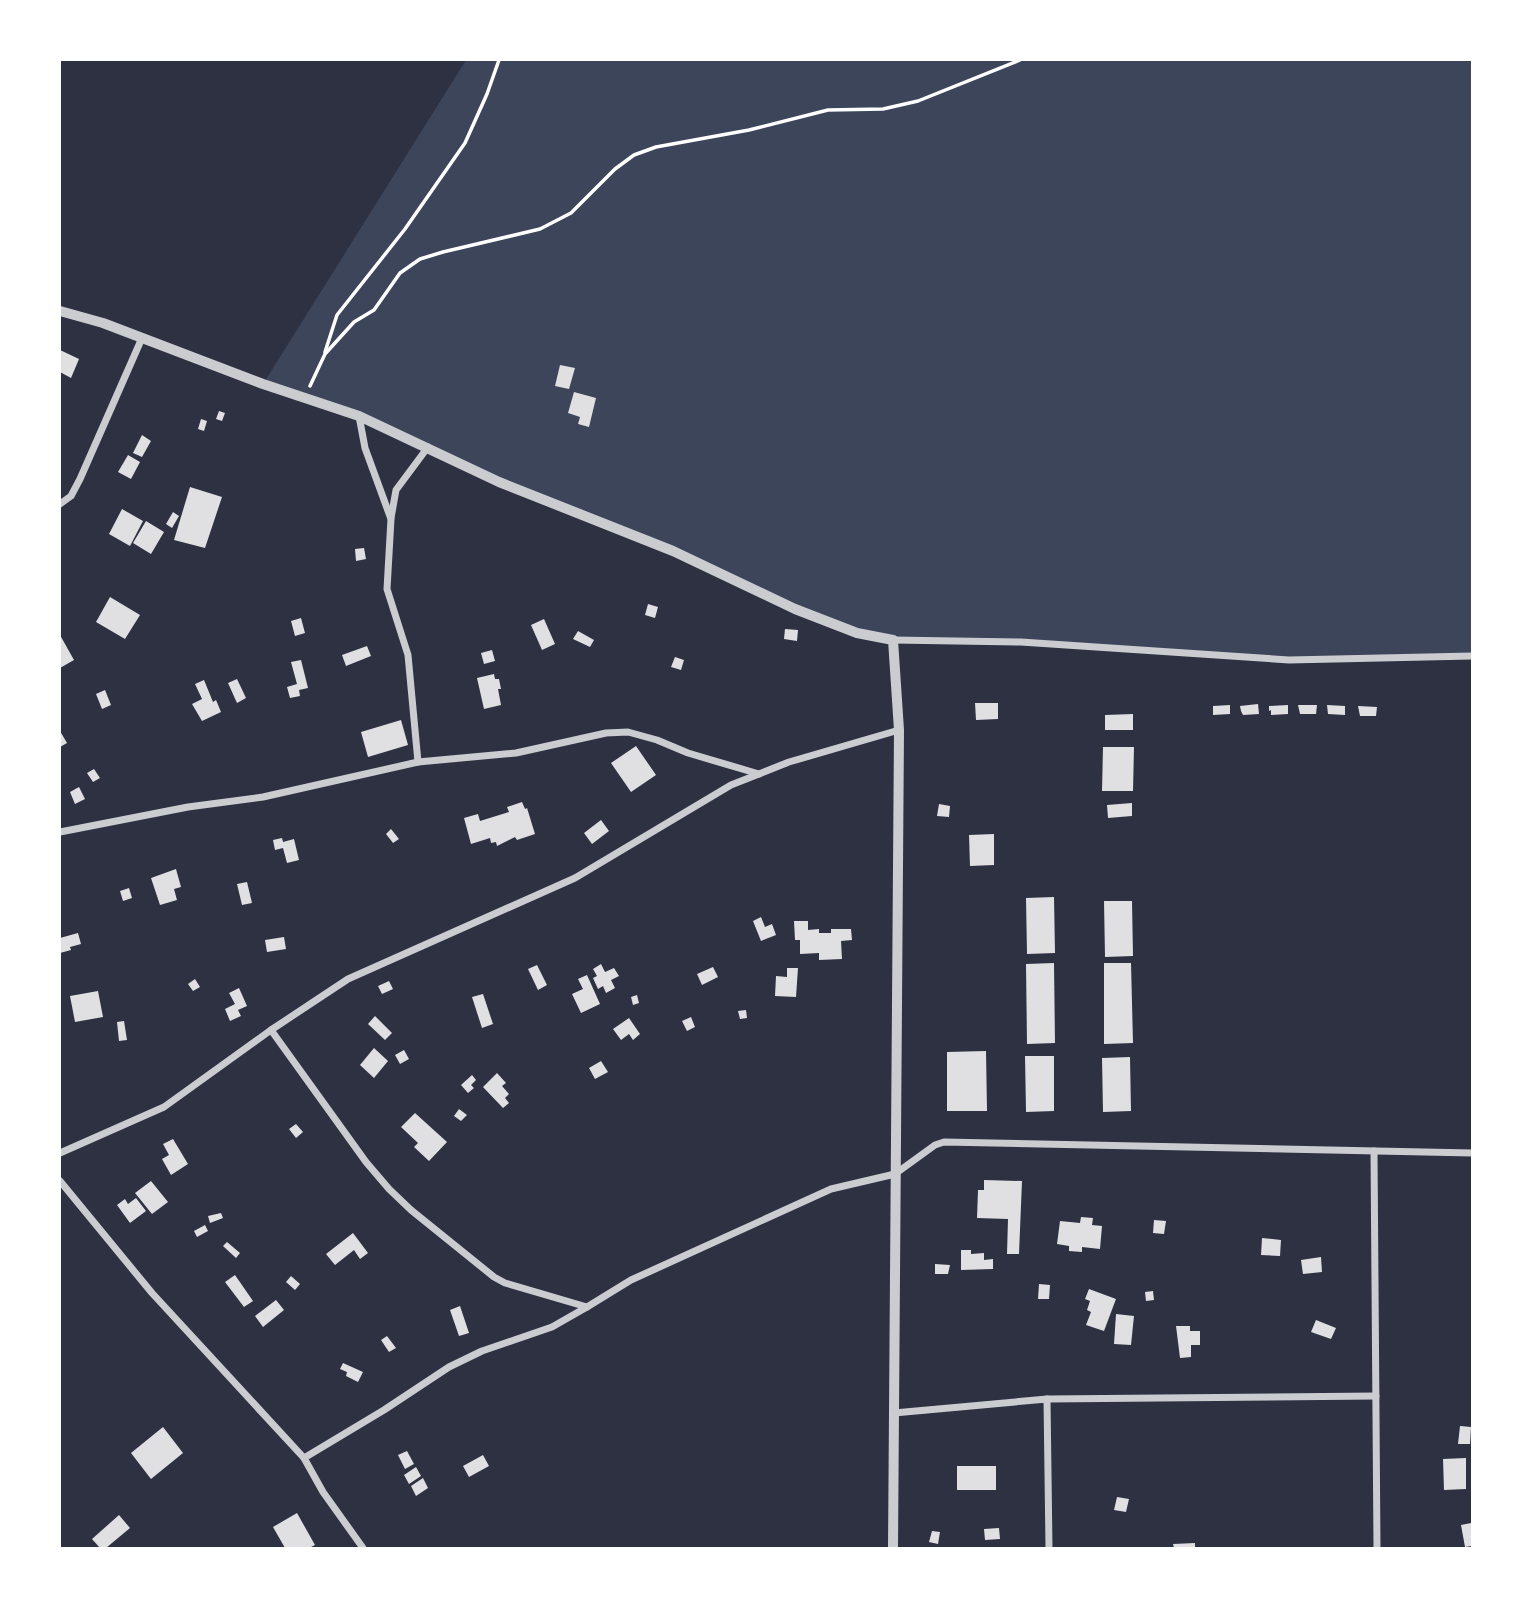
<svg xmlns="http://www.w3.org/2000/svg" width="1532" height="1608" font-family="'Noto Sans',sans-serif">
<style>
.green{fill:#3c4559}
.building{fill:#e0e0e3}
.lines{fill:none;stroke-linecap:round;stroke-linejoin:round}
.path{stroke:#fff;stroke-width:3.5}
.minor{stroke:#caccd0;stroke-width:7}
.tertiary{stroke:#caccd0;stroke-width:10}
</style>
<rect width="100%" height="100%" fill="#2d3142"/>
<path class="green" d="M466,60H1472V656L1289,660L1123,650L893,640L857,633L428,447L263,384Z"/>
<g class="building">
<path d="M60,350L79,359L71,378L60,372Z"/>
<path d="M560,365L575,368L569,389L555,386Z"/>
<path d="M574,392L596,398L589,427L578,424L580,417L568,413Z"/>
<path d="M219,411L225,413L222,421L216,419Z"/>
<path d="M201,419L207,421L204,431L198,429Z"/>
<path d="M142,435L151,441L142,457L133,453Z"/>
<path d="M128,455L140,462L131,479L118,472Z"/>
<path d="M190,487L222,497L205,548L174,540Z"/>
<path d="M122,509L143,521L130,546L109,534Z"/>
<path d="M173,512L179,516L172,528L166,524Z"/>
<path d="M146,521L164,532L151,554L133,543Z"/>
<path d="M364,548L366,559L356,561L355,549Z"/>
<path d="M110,597L140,615L125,639L96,622Z"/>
<path d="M648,604L658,607L655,618L645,615Z"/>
<path d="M301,618L305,633L295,636L291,621Z"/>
<path d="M544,619L555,644L542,650L531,625Z"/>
<path d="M785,629L798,630L797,641L784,639Z"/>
<path d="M578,631L594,640L590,647L573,639Z"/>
<path d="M60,635L74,660L60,668Z"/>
<path d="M367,646L371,656L346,666L342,655Z"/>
<path d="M492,650L495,661L484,664L481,653Z"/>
<path d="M675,657L684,660L681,670L671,667Z"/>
<path d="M301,660L308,688L299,690L300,696L290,698L287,687L297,684L291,662Z"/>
<path d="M494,674L495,679H499L501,689H498L501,705L484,709L477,678Z"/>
<path d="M237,679L246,698L237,703L228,683Z"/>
<path d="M204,680L213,702L216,700L221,712L202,721L192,704L202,699L195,684Z"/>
<path d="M105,690L111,705L102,709L96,694Z"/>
<path d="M975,703H998V719L976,720Z"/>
<path d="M1258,704L1259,714L1243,715L1241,711L1240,706Z"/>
<path d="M1230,705V714L1213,715V706Z"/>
<path d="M1288,705V714L1271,715V710L1269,711V706Z"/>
<path d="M1298,705H1317L1316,714H1300Z"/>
<path d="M1327,705L1345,706V715L1328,714Z"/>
<path d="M1358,706L1377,707L1376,716H1360Z"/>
<path d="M1133,714V730H1105V715Z"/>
<path d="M401,720L408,745L368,757L361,732Z"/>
<path d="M60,731L67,743L60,747Z"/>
<path d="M636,746L656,775L631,792L611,763Z"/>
<path d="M1103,747H1134L1133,791H1102Z"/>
<path d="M94,769L100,778L93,782L87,773Z"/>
<path d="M79,787L85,799L75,804L70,792Z"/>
<path d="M522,802L525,809L527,808L535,834L517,840L515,837L497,846L496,842L491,843L490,838L471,844L464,818L478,814L480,821L509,812L507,807Z"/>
<path d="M1132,803V816L1108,818L1107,805Z"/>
<path d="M939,804L950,806L949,817L937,816Z"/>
<path d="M601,820L609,831L592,844L584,833Z"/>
<path d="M391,829L399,839L393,843L386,834Z"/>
<path d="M994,834V865L970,866L969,835Z"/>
<path d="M282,838L283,842L294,839L299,860L287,863L283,848L275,850L273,840Z"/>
<path d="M176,869L181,887L174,889L177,900L160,905L151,878Z"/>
<path d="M247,882L252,903L242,905L237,884Z"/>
<path d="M129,888L132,898L123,901L120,891Z"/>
<path d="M1054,897L1055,953L1027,954L1026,898Z"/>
<path d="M1104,901H1132L1133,956L1105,957Z"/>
<path d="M761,917L765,927L772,924L776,935L761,941L753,921Z"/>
<path d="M794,921H808V930L819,929V933H831V929H851L852,940L841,941L842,959L819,960V953L800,954V940H795Z"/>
<path d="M78,933L81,944L70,947L71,950L60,953V938Z"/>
<path d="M284,937L286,949L267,952L265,940Z"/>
<path d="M1054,963L1055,1043L1027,1044L1026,964Z"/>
<path d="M1104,963H1131L1133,1043L1104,1044Z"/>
<path d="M601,964L605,972L614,968L619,976L611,980L615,988L606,993L603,986L598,989L593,978L597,976L593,969Z"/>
<path d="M537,965L547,985L538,990L528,969Z"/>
<path d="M713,967L718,977L702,985L697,974Z"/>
<path d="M787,968H798L796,997L775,996L776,976L787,977Z"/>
<path d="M587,975L600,1004L581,1013L572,994L583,989L578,979Z"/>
<path d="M195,979L200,987L193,991L188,984Z"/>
<path d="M389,981L393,989L382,994L378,986Z"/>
<path d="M239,988L247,1006L238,1010L241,1016L230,1021L225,1009L235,1004L229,993Z"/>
<path d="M98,991L103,1017L75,1022L70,996Z"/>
<path d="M483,994L493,1024L482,1028L472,997Z"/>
<path d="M637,995L639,1003L633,1005L631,997Z"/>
<path d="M746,1010L747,1018L740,1019L738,1011Z"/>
<path d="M375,1016L392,1033L385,1040L368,1024Z"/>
<path d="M691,1017L695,1027L687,1031L682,1021Z"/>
<path d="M629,1018L640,1034L633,1040L629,1034L621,1040L613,1029Z"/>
<path d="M124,1021L127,1040L119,1041L117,1022Z"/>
<path d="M374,1048L388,1061L374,1078L360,1065Z"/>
<path d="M404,1050L409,1059L400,1064L395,1055Z"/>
<path d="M986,1051L987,1111H947V1052Z"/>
<path d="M1025,1056H1054V1111L1026,1112Z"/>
<path d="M1130,1057L1131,1111L1103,1112L1102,1058Z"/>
<path d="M601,1061L608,1072L595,1079L589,1068Z"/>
<path d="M497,1073L506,1083L502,1086L509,1094L505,1098L509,1103L503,1108L483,1087Z"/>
<path d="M472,1075L476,1080L471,1085L474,1088L468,1093L461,1085Z"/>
<path d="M459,1109L467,1115L461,1121L454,1116Z"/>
<path d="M415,1113L447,1142L429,1161L414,1147L418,1143L401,1127Z"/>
<path d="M296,1124L303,1132L296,1138L289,1129Z"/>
<path d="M173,1139L188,1164L171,1175L162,1159L169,1155L163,1144Z"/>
<path d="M984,1180L1022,1181L1019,1254H1007L1008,1219L977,1218L978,1190H984Z"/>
<path d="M151,1181L168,1202L152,1214L135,1193Z"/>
<path d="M136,1198L146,1211L130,1223L117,1205L125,1199L128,1204Z"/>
<path d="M221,1213L223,1218L210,1223L208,1216Z"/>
<path d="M1081,1217L1093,1218L1092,1225L1102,1226L1100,1249L1082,1247V1252L1069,1251V1246L1057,1244L1060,1221L1080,1223Z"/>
<path d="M1154,1220L1166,1221L1164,1234L1153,1233Z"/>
<path d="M205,1225L208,1231L197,1237L194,1231Z"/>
<path d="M353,1233L368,1253L360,1259L354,1250L335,1265L326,1254Z"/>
<path d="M1262,1238L1281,1240L1280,1256L1261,1255Z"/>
<path d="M227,1242L240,1253L236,1258L223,1246Z"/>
<path d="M961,1250H971V1254L984,1253V1260L993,1259V1269L961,1270Z"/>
<path d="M1321,1257L1322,1272L1303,1274L1301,1260Z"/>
<path d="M935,1264L950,1265L948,1274H935Z"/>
<path d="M235,1275L253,1301L244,1307L225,1282Z"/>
<path d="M291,1276L300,1284L295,1290L286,1282Z"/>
<path d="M1039,1284L1050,1285L1049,1299H1038Z"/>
<path d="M1089,1289L1116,1299L1104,1331L1086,1325L1091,1312L1087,1310L1090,1301L1085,1299Z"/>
<path d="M1153,1291L1154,1300L1146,1301L1145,1292Z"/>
<path d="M276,1300L284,1310L263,1327L255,1316Z"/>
<path d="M460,1306L469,1333L459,1336L450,1310Z"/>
<path d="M1116,1314L1134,1316L1131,1345L1114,1344Z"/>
<path d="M1316,1320L1336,1328L1331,1339L1311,1332Z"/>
<path d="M1176,1326H1190V1331H1200V1345H1191V1357L1180,1358Z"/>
<path d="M387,1336L396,1348L389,1352L381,1340Z"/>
<path d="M343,1363L363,1372L358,1382L346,1376L347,1372L340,1369Z"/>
<path d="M1460,1426L1471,1427L1470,1444H1458Z"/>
<path d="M163,1427L183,1453L151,1479L131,1453Z"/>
<path d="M407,1451L414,1464L405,1469L398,1455Z"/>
<path d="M483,1455L489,1466L469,1477L463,1466Z"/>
<path d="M1466,1458V1489L1444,1490L1443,1459Z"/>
<rect x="957" y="1466" width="39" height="24"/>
<path d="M416,1467L421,1476L409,1484L404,1475Z"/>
<path d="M423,1478L428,1488L416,1496L411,1486Z"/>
<path d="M1117,1497L1129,1499L1126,1512L1114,1510Z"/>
<path d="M297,1513L315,1545L309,1548H285L273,1527Z"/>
<path d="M119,1515L130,1528L106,1548H100L92,1539Z"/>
<path d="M1471,1523L1472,1546L1465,1547L1461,1525Z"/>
<path d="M999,1528L1000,1539L985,1540L984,1529Z"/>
<path d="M932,1531L940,1532L938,1544L929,1542Z"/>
<path d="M1195,1543V1548H1174L1173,1544Z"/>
</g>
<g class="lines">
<g class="path">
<path d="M325,352L337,315L405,229L465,143L487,94L499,60"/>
<path d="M310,386L325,354L354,322L374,310L400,273L420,259L443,252L540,229L571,213L615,169L634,155L656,147L749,130L828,110L883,109L918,101L1020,60"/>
</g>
<g class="minor">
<path d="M359,416L365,448L391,519L387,589L408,655L418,762"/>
<path d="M60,504L71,496L80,479L142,338"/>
<path d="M391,518L396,490L428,447"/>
<path d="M893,640L1021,642L1289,660L1472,656"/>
<path d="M60,832L188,807L263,797L418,762L516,753L606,733L628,732L657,740L688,753L759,774"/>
<path d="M271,1030L366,1162L389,1189L411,1210L494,1277L505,1283L587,1307L631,1280L831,1189L895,1174L935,1145L944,1142L1472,1153"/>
<path d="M1374,1151L1377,1548"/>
<path d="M60,1153L164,1107L271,1030L348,979L575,878L731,785L789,762L899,730"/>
<path d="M60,1181L152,1293L304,1458L323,1492L363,1548"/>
<path d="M1047,1399L1376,1396"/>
<path d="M894,1413L1047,1399L1049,1548"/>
<path d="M304,1458L384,1410L449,1367L482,1351L552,1327L587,1307"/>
</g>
<path class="tertiary" d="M60,311L103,323L263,384L359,416L499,482L673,551L795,609L857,633L893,640L899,730L893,1548"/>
</g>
<rect width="1532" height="1608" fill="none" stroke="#ffffff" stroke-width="122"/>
</svg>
